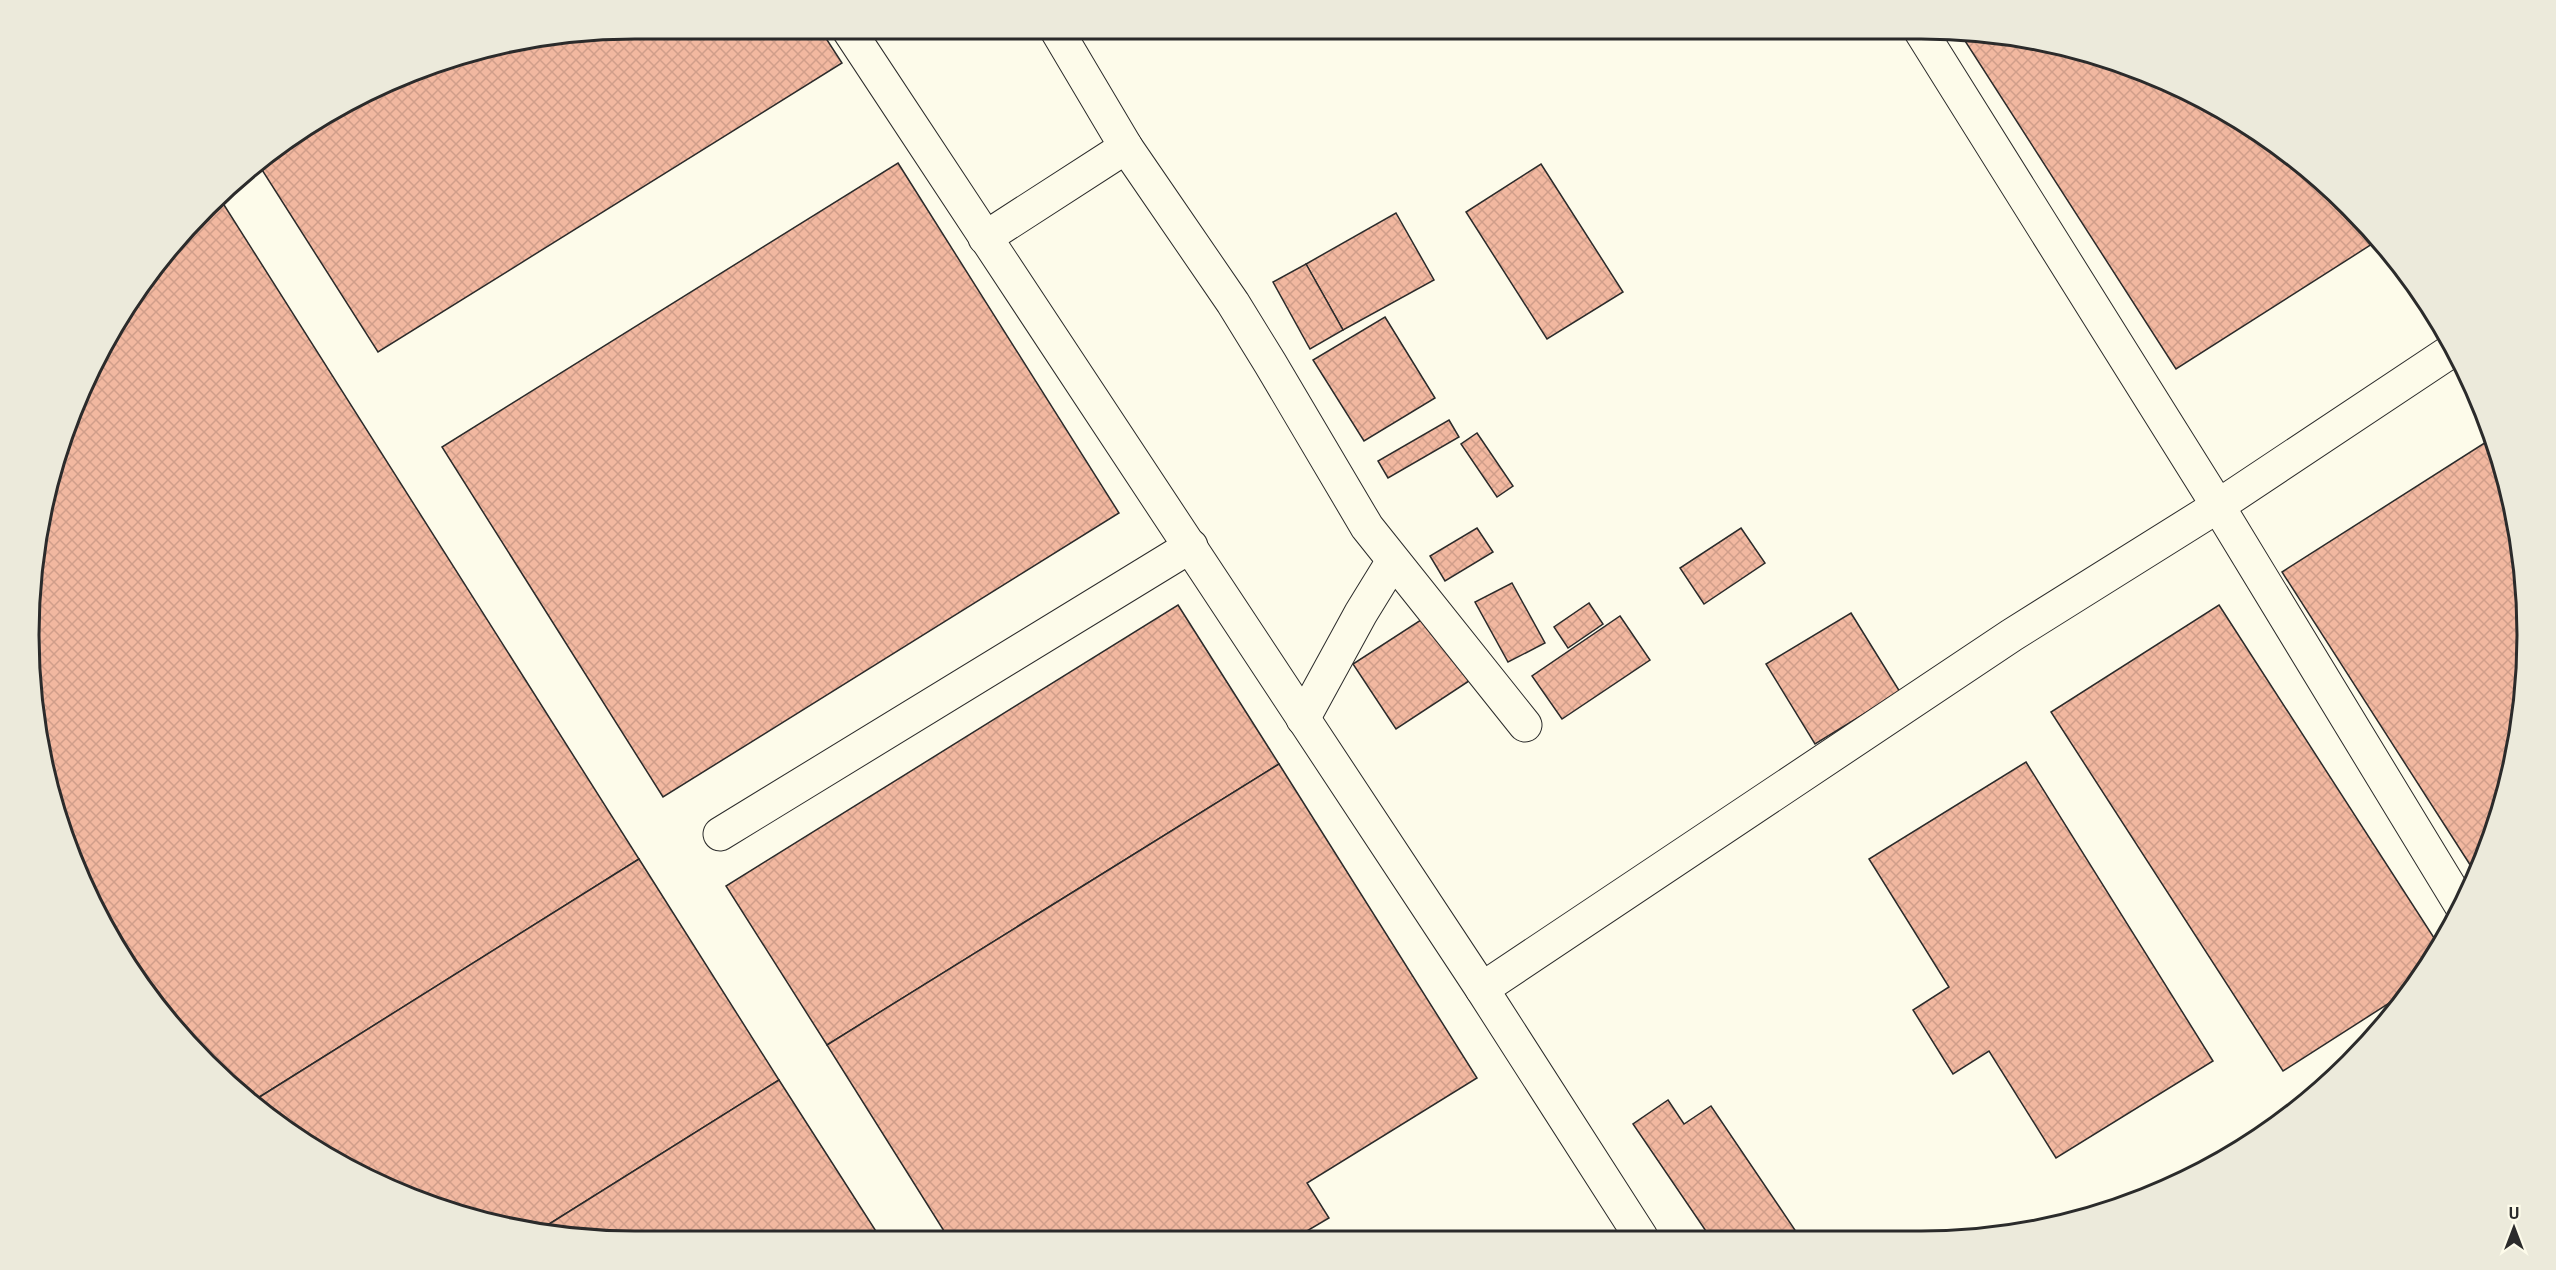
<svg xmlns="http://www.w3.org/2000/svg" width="2556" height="1270" font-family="Roboto,sans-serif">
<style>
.building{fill:url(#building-cross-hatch);stroke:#2b2b2b;stroke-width:1.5}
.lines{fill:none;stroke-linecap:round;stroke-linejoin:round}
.minor-casing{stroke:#2b2b2b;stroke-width:35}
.minor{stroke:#fdfbea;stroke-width:33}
.rim{fill:none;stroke:#2b2b2b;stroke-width:3}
</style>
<defs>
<pattern id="building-cross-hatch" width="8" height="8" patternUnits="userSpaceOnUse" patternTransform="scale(1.5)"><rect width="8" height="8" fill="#f2b8a0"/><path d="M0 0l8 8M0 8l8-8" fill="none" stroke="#d09e8a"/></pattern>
</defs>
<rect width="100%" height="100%" fill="#fdfbea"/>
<g class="building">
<path d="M635,28L820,29L842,63L378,352L257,162L332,110L440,61L517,40Z"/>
<path d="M1958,30L2078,49L2189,91L2290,154L2380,239L2176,369Z"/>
<path d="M898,163L1119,513L663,797L442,447Z"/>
<path d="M1541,164L1623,292L1547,339L1466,212Z"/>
<path d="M219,197L639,859L250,1103L206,1064L131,972L91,903L49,792L34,714L30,596L40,516L75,403L131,298L179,235Z"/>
<path d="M1396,213L1434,280L1343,330L1306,264Z"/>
<path d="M1306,264L1343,330L1310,349L1273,282Z"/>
<path d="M1385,317L1435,398L1364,441L1313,360Z"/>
<path d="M1449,420L1459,437L1388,478L1378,461Z"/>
<path d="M1477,433L1513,486L1497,497L1461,444Z"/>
<path d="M2494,437L2522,555L2526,674L2507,792L2476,874L2282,572Z"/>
<path d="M1477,528L1493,552L1445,581L1430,556Z"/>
<path d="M1741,528L1765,563L1704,604L1680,568Z"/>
<path d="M1512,583L1545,643L1508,662L1475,602Z"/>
<path d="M1589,603L1603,624L1568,648L1554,627Z"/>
<path d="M1178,605L1279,764L827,1045L726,886Z"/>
<path d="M2219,605L2438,944L2405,993L2283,1071L2051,712Z"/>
<path d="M1851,613L1900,692L1815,744L1766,664Z"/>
<path d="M1427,616L1469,681L1396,729L1353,664Z"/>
<path d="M1620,616L1650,660L1562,719L1532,676Z"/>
<path d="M2026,762L2213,1061L2056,1158L1989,1051L1953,1074L1913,1010L1949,987L1869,859Z"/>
<path d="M1279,764L1477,1078L1307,1183L1329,1218L1295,1238L949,1239L827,1045Z"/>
<path d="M639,859L779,1080L538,1231L478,1221L367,1179L266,1116L250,1103Z"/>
<path d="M779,1080L881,1239L596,1240L538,1231Z"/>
<path d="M1668,1100L1684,1124L1711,1106L1797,1233L1791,1237H1710L1633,1124Z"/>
</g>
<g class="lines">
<g class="minor-casing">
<g id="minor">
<path d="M848,29L1482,989L1641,1237"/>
<path d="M1056,29L1126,147L1233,303L1270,363L1367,527L1525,725"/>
<path d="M1920,30L2218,506L2462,907"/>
<path d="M985,238L1126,147"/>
<path d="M1303,719L1361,613L1393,561"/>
<path d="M720,834L1191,546"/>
<path d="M1482,989L2012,635L2218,506L2454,349"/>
</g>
</g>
<use href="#minor" class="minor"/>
</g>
<path d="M0 0H2556V1270H0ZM635 39H1921A596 596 0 0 1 2517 635V635A596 596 0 0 1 1921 1231H635A596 596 0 0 1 39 635V635A596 596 0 0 1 635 39Z" fill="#eceadb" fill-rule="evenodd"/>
<path class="rim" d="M635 39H1921A596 596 0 0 1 2517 635V635A596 596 0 0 1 1921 1231H635A596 596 0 0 1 39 635V635A596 596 0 0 1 635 39Z"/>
<g transform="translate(2514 1228)" stroke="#fdfbea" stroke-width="4.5" paint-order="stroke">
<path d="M0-4.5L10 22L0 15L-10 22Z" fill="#2b2b2b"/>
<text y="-9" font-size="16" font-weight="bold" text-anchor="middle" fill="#2b2b2b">U</text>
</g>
</svg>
